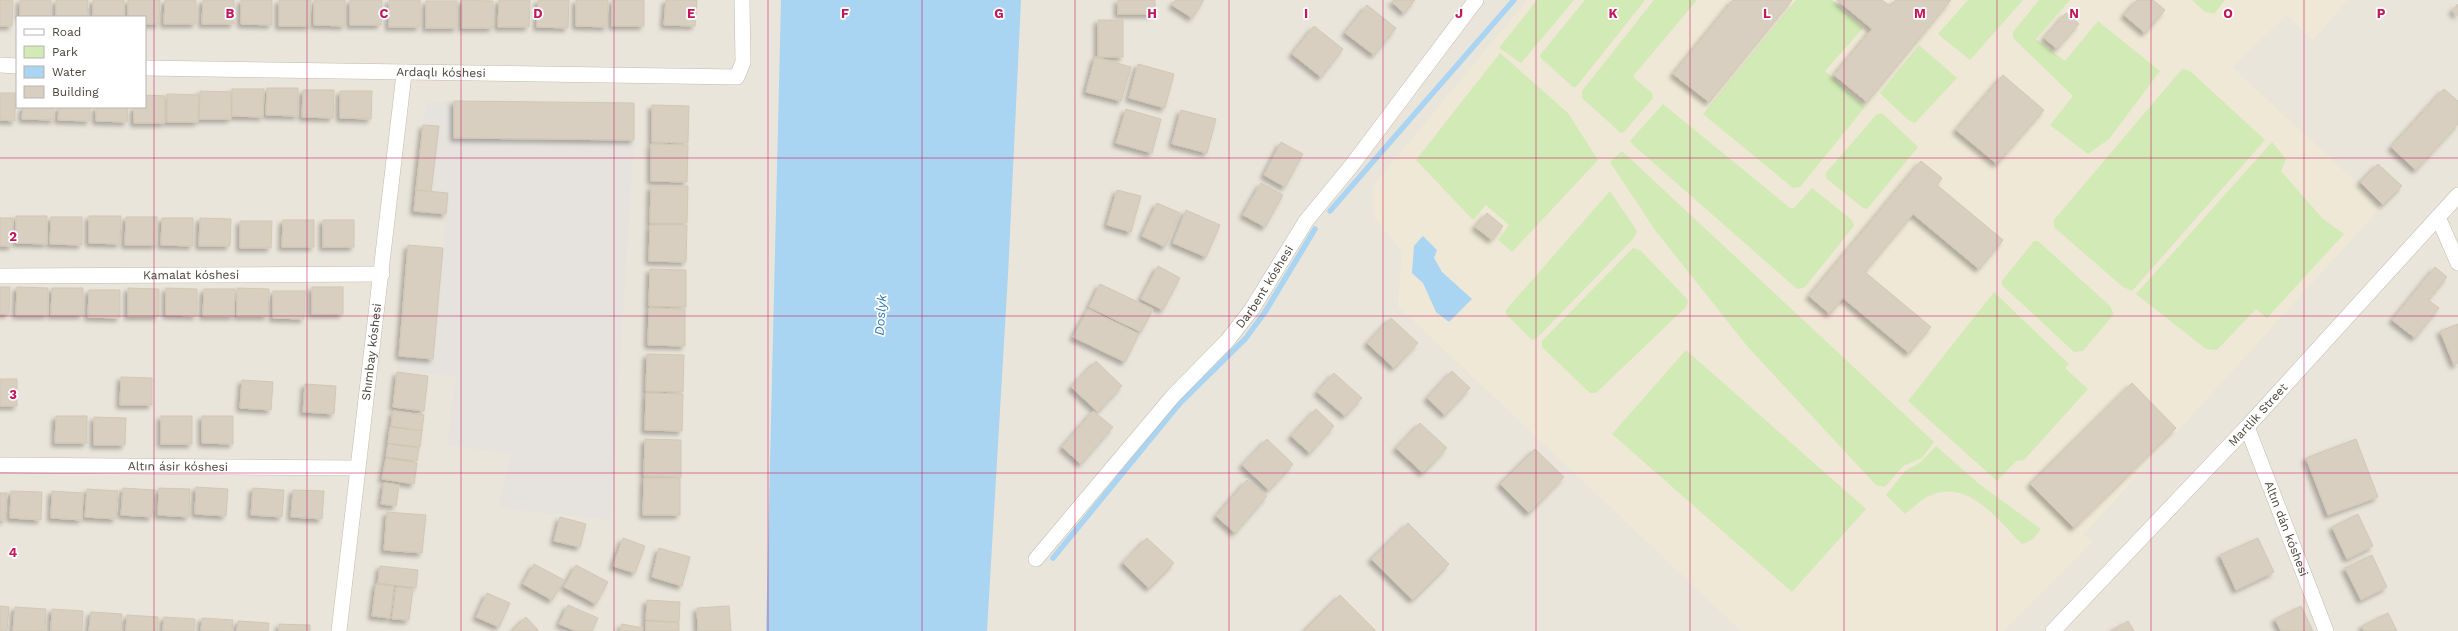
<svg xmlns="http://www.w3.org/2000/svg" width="2458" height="631" font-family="'Work Sans',sans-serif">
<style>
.residential{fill:#eae5da;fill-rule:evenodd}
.industrial{fill:#e6e2dd}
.education{fill:#efe8d6}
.green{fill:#d2eab5}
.water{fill:#a9d4f2}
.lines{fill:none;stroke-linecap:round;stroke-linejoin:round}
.stream{stroke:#a9d4f2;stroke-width:5.5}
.building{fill:#d8cfc1;stroke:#d3c7b4;filter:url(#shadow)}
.street-casing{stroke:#c2bbae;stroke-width:16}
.street{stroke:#fff;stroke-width:15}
.grid{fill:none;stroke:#c2185b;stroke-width:1;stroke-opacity:0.55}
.labels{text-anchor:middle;stroke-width:3.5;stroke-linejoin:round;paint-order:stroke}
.street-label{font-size:12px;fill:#4b4439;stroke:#fff}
.water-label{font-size:13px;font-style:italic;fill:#2e7ab2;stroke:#fff}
.grid-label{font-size:13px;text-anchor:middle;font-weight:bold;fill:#c2185b;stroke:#fff;stroke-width:3.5;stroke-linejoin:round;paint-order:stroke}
</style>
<defs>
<filter id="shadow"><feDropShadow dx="-3.5" dy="3.5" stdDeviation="2" flood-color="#0004"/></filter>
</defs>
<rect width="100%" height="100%" fill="#f6f3ec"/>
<path class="residential" d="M0,0H2458V631H0ZM17,17H145V107H17Z"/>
<path class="industrial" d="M454,101L634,103V140L610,520L498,508L511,454L447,445L456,376L397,371L408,245L443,248L446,214L414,211L426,102Z"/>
<path class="education" d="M1527,0H2348L2313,40L2287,15L2232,67L2382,206L2083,535L2093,541L2004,631H1741L1398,306L1402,251L1374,217L1373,186Z"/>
<g class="green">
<path d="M1537,0H1574L1521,63L1499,48Z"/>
<path d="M1585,0H1645L1576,87H1573L1541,58L1540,55Z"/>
<path d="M1654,0H1697L1634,75V78L1652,93L1653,98L1624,132L1621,133L1582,98V91Z"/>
<path d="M1796,0H1832L1863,28L1825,71L1865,107L1800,187L1793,188L1703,114Z"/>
<path d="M1968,0H2023L1970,60L1938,34Z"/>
<path d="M2039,0H2070L2036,39L2065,61L2098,21L2160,71L2109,139L2088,154L2050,125L2073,96L2013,38V32Z"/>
<path d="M2192,0H2225L2214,14L2204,11Z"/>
<path d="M1919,45L1957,78L1915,123L1907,119L1880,93Z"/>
<path d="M1500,53L1568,113L1598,160L1512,252L1498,240L1509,225L1486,205L1473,220L1416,160Z"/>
<path d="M2182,69L2190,71L2265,140L2132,291L2123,287L2054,227V220Z"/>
<path d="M1663,104L1790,208H1794L1812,188L1852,220L1854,226L1805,287L1797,289L1632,144L1630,141Z"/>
<path d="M1882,113L1918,147L1867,209L1863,208L1826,178V173L1877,114Z"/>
<path d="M2272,142L2286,159L2281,171L2323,219L2344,234L2267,318L2256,309L2217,350L2206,349L2136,294Z"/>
<path d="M1622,151L1934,442L1922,458L1903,466L1885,487L1876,485L1747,346L1655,230L1610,162Z"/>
<path d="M1610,191L1637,231L1634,238L1537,338L1532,340L1506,314V310Z"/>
<path d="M2034,241H2038L2110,306L2114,314L2083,351L2074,352L2002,285V281Z"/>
<path d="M1633,248L1640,250L1688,300L1687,306L1596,393H1590L1542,347V341Z"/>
<path d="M1994,292L2069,364L2065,368L2088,389L2024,460L2016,461L1997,481L1908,401Z"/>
<path d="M1686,350L1866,509L1792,592L1612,434Z"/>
<path d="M1936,446L1979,484L2041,529L2032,540L2022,544C1996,518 1966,475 1925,498C1918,502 1912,509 1905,514L1886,495L1905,471L1921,462Z"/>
</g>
<g class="water">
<path d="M781,0H1021L1008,275L987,631H766Z"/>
<path d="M1423,236L1437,250L1434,258L1442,272L1472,299L1449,322L1436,312L1423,283L1412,273L1414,246Z"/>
</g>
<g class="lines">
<g class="stream">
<path d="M1330,211L1514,0"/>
<path d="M1053,558L1180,403L1246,338L1265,312L1315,229"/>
</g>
</g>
<g class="building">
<path d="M0,0H13L12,26H0Z"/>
<rect x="20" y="0" width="31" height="17"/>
<path d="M56,0H88L87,17H56Z"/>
<rect x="93" y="0" width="31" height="17"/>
<path d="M128,0H160L159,24H145V17H128Z"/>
<path d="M165,0H196V24H164Z"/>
<path d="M203,0H234V24H202Z"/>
<path d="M241,0H272V25L241,24Z"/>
<path d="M279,0H311L310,26H279Z"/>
<path d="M314,0H345V26L314,25Z"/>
<path d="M350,0H382L381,25H350Z"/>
<rect x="389" y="0" width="31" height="27"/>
<path d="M462,0L493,1V28H462Z"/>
<path d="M499,0H530L529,27H498Z"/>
<path d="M538,0H569L568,28L537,27Z"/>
<path d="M576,0H608L607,27L576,26Z"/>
<rect x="612" y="0" width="32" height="26"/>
<path d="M666,0H697L695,26L664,25Z"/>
<rect x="1118" y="0" width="37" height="14"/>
<path d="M1176,0H1204L1192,18L1172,5Z"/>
<path d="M1394,0H1415L1404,13L1392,2Z"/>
<path d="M1733,0H1792L1709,102L1673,74Z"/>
<path d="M1837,0H1882L1890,6L1896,0H1951L1867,102L1834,75L1872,29Z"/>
<path d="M2137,0H2153L2165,10L2145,33L2124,15Z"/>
<rect x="426" y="1" width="31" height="27"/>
<path d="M2458,4V16L2452,11Z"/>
<path d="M1367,5L1396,28L1374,55L1345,33Z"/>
<path d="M2066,13L2079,24L2057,49L2044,38Z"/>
<rect x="1098" y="20" width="25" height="37"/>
<path d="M1314,26L1343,49L1321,77L1292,54Z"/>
<path d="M1095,57L1131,67L1121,101L1086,92Z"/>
<path d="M1138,64L1174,74L1165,108L1129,98Z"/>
<path d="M2003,75L2044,110L1997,164L1956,130Z"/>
<path d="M267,88H298V116L266,115Z"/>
<path d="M232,89H264L263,117L232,116Z"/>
<path d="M2444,89L2458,101V124L2416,170L2391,147Z"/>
<path d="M303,90H334L333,118L302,117Z"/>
<path d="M200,91L231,92V119H199Z"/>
<path d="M340,91H372L371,119L340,118Z"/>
<path d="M0,93H15V121L0,120Z"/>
<path d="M167,94L199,95L198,122H167Z"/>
<path d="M145,95L165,96V123H134V107H145Z"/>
<path d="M454,101L634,103V140L454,138Z"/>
<path d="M652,105L689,106L688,143L652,142Z"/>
<path d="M23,107H54V120L22,119Z"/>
<path d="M59,107H90V121L58,120Z"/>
<path d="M96,107H128L127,122L96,121Z"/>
<path d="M1126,109L1161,119L1152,153L1116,143Z"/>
<path d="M1181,110L1216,119L1207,153L1172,144Z"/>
<path d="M423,125L439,126L431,192L416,190Z"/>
<path d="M1281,142L1303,154L1285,187L1264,175Z"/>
<path d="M651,144L688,145L687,182L651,181Z"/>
<path d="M1921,161L1942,178L1937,185L2003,240L1979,269L1913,214L1865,272L1931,327L1909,353L1843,298L1830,314L1809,296Z"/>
<path d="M2378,164L2402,186L2383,205L2360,182Z"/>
<path d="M1261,183L1283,195L1265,227L1243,215Z"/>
<path d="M651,186H688L687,223H650Z"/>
<path d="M416,190L448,193L446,214L414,211Z"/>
<path d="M1117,190L1141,196L1131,232L1107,225Z"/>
<path d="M1157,203L1180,213L1165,247L1142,236Z"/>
<path d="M1186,210L1220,225L1206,257L1173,243Z"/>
<path d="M1487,213L1503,226L1492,240L1475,227Z"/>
<path d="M16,216H47V244L16,243Z"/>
<path d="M89,216H121L120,244L89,243Z"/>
<path d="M51,217H82V245L50,244Z"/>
<path d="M126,217H157V245H125Z"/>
<path d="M0,218H13L12,246H0Z"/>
<path d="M162,218H193V246L161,245Z"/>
<path d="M200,218L231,219L230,246H199Z"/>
<path d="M283,220H314V247H282Z"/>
<rect x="323" y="220" width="31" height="27"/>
<path d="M240,221H272L271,248H240Z"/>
<path d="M650,225H687L686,262L649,261Z"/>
<path d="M408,245L443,248L433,359L399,356Z"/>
<path d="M1158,266L1180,278L1163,310L1141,299Z"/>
<path d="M2435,267L2447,277L2428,300L2439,308L2415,338L2392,320Z"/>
<path d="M650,269L686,270V307L649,306Z"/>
<path d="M1100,284L1153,309L1141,332L1089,307Z"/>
<path d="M0,287H10L9,314H0Z"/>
<path d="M17,287L48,288V315H16Z"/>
<rect x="312" y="287" width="31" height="27"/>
<path d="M52,288H83V315H51Z"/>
<path d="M128,288L159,289V316H128Z"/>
<path d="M166,288L197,289V316L166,315Z"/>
<path d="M237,288L269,289L268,316H237Z"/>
<path d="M204,289H235L234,316H203Z"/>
<path d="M89,290H120V318L88,317Z"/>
<path d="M273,291H305L304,319L273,318Z"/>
<path d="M649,308L685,309V346L648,345Z"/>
<path d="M1088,309L1139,334L1125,362L1073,337Z"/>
<path d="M1391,318L1418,343L1394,368L1367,343Z"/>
<path d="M2458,324V363L2454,365L2440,331Z"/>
<path d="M647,354L684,355L683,392L646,391Z"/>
<path d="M1096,361L1122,386L1098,412L1071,387Z"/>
<path d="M1452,371L1470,388L1445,415L1427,398Z"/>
<path d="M397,372L428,376L424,411L393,407Z"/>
<path d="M1334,373L1362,398L1345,416L1317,392Z"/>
<path d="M121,377L152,378V405H120Z"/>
<rect x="0" y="379" width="17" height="27"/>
<path d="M242,380L273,382L271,410L240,408Z"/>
<path d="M2132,383L2176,428L2074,528L2030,484Z"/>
<path d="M305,384L336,386L334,414L303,412Z"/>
<path d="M646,393L683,394L682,431L645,430Z"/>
<path d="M1316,409L1334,426L1310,453L1291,436Z"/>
<path d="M393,411L424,415L422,431L391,426Z"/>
<path d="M1093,411L1113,427L1081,464L1062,447Z"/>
<path d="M56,416H87V443H55Z"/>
<rect x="161" y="416" width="31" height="28"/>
<path d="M202,416H233V444L202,443Z"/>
<path d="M94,417L126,418L125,445H94Z"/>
<path d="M1420,423L1447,448L1423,473L1396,448Z"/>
<path d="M390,427L422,431L420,447L388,443Z"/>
<path d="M645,439L681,440V477L644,476Z"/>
<path d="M1267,439L1293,464L1269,490L1242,465Z"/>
<path d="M2356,439L2378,497L2328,515L2306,458Z"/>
<path d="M388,444L419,448L417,461L386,457Z"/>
<path d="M1535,449L1564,477L1529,513L1500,484Z"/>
<path d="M386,458L417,463L414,484L382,479Z"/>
<path d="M644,478H680V515H643Z"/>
<path d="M1247,480L1267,496L1235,533L1216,516Z"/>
<path d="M384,483L399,485L396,506L381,504Z"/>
<path d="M196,487L228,489L226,516L195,514Z"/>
<path d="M123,488L154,490L152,517L121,515Z"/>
<path d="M159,488L190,489L189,517L158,515Z"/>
<path d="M253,488L284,490L282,517L251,515Z"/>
<path d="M87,489L118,491L116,519L85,517Z"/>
<path d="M293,490L324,491L322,519L291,517Z"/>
<path d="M11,491L42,492L41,520L10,518Z"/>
<path d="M52,491L83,493L82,520L51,518Z"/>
<path d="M0,493H7L5,520H0Z"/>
<path d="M387,512L426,515L422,553L384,550Z"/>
<path d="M2358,514L2373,546L2347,559L2332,527Z"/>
<path d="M560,517L586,524L580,547L554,541Z"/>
<path d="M1408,523L1449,564L1413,600L1371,559Z"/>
<path d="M623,538L645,546L635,573L613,566Z"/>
<path d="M1147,538L1174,563L1149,588L1123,563Z"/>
<path d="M2258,538L2274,572L2236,590L2220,555Z"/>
<path d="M659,548L690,557L682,586L652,577Z"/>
<path d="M2372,555L2387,587L2361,600L2345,568Z"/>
<path d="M534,564L564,580L552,600L523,584Z"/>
<path d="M576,565L608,582L596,604L564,587Z"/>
<path d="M380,566L418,570L416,588L378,583Z"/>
<path d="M376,584L394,586L390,618L372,616Z"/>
<path d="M396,587L413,589L409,620L392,619Z"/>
<path d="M487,593L510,603L499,627L476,617Z"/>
<path d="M1340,595L1376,631H1304Z"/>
<path d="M647,600L680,602L679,622L646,620Z"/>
<path d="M568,605L598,618L592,631H576L559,624Z"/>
<path d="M0,606L9,607L7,631H0Z"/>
<path d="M729,606L731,631H698L697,608Z"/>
<path d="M2301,606L2313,631H2281L2275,619Z"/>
<path d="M15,607L46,609L45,631H13Z"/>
<path d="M52,609L83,611L82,631H51Z"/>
<path d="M91,612L122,614L121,631H89Z"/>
<path d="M2388,613L2397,631H2364L2362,626Z"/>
<path d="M127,615L158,617V631H126Z"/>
<path d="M164,617L195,619L194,631H163Z"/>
<path d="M526,617L539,631H512Z"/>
<path d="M202,618L233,620L232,631H201Z"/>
<path d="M238,621L269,623L268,631H237Z"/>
<path d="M646,621L679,623V631H646Z"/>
<path d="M2128,621L2134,631H2111Z"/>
<path d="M279,624L310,625V631H279Z"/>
<path d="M622,624L643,628L642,631H620Z"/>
</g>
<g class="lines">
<g class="street-casing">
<g id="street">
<path d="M0,65L17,66"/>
<path id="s1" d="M145,68L737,77L743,62L742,0"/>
<path d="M2438,217L2458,263"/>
<path id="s2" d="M0,276L382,274"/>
<path id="s3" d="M2247,427L2326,631"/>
<path id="s4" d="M0,465L357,468"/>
<path id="s5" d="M1036,559L1173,396L1227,341L1252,309L1306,221L1352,165L1476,0"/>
<path id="s6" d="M339,631L404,74"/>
<path id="s7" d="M2053,631L2247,427L2458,195"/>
</g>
</g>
<use href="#street" class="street"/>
</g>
<path class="grid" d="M154,0V631M307,0V631M461,0V631M614,0V631M768,0V631M922,0V631M1075,0V631M1229,0V631M1383,0V631M1536,0V631M1690,0V631M1844,0V631M1997,0V631M2151,0V631M2304,0V631M0,158H2458M0,316H2458M0,473H2458"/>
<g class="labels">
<g class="street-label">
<text dy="4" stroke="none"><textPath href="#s1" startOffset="296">Ardaqlı kóshesi</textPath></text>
<text dy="4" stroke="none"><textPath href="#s2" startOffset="191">Kamalat kóshesi</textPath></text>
<text dy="4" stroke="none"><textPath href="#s5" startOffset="356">Darbent kóshesi</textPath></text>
<text dy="4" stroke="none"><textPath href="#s6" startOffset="281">Shımbay kóshesi</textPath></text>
<text dy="4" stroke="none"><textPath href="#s7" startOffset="298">Martlik Street</textPath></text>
<text dy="4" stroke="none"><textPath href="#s4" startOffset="178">Altın ásir kóshesi</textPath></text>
<text dy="4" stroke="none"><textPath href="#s3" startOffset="109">Altın dán kóshesi</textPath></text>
</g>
<g class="water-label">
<text transform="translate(880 315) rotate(-86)" y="5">Doslyk</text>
</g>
</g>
<g class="grid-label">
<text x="230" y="18">B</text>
<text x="384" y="18">C</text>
<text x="538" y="18">D</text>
<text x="691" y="18">E</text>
<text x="845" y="18">F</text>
<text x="999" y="18">G</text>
<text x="1152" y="18">H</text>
<text x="1306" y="18">I</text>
<text x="1459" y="18">J</text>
<text x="1613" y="18">K</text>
<text x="1767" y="18">L</text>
<text x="1920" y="18">M</text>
<text x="2074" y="18">N</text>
<text x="2228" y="18">O</text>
<text x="2381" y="18">P</text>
<text x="13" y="241">2</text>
<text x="13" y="399">3</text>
<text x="13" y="557">4</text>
</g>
<rect x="16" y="16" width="130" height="92" fill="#ffffff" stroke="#b7b4b0"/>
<rect x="24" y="29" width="20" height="6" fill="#ffffff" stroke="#b7b4b0"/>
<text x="52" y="36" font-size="12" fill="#4b4439">Road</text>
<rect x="24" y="46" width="20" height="12" fill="#d2eab5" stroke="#b7b4b0"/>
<text x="52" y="56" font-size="12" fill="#4b4439">Park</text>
<rect x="24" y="66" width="20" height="12" fill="#a9d4f2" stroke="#b7b4b0"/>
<text x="52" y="76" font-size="12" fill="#4b4439">Water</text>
<rect x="24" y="86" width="20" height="12" fill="#d8cfc1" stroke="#b7b4b0"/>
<text x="52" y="96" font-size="12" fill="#4b4439">Building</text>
</svg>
